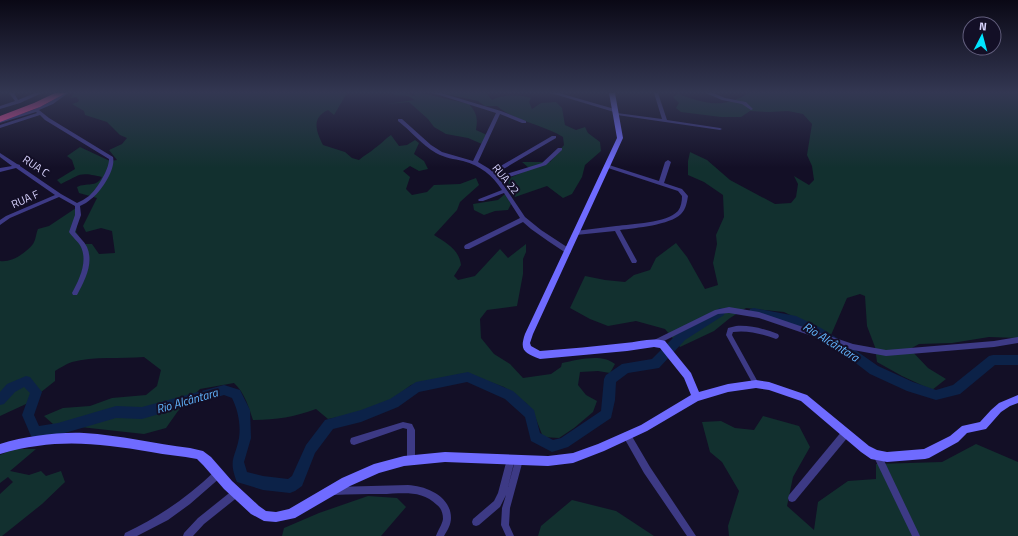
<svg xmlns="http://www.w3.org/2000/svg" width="1018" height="536" font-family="'Titillium Web',sans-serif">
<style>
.green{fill:#12302f}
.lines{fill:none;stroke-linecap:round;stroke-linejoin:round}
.river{fill:#0c2248;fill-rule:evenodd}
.street{fill:#3d3a85;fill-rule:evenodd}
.secondary{fill:#6f6bff;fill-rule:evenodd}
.highway{fill:#ff4fa3;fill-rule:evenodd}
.labels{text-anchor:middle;stroke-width:4;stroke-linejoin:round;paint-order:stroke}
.street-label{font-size:11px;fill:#d9d4ff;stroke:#130f26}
.water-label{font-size:12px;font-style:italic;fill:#62b6ff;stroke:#130f26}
</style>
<rect width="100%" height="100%" fill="#130f26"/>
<g class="green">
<path d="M74,93H347L334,115L328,110C311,118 316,131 323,145L345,152L352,158L359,160C364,155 370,153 375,148C381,144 384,140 391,135L399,146L407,145L415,140L419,143L414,154L424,161L428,169L419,171L410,166L403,171L410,177L406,189L412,195L427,192L434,185L460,184L476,178L479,185L460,202L457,210L434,235C446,243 459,249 461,265L454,276L458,280L475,276L500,249L508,258L526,244V252L523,259V274L517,306L487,310L480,319L481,338L494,354L510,364L523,378L551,374L561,367L562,363C578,360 601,353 615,364L610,373L598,371L580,372L578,385L586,395L597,401L593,412L574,428L559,438L543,437L534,414L526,403L504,387L465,373L411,385L387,403L363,412L328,419L316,409C294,417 276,420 253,420C249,408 245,393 234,383L200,389L178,411L166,428L144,434L53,424L44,416L63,408L90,406L112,398L146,395L157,386L161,370L144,357C122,359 93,356 72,362C66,364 60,368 55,371V381L26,404L0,416V261C11,263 26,253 33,244C36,240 36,233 38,229L49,226L76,208L78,219L76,232L84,244H92L99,254L115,253L112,231L101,228L86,232L83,226L97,198L79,193L77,187C87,182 96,188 102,177C78,172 82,174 61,184L57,180L75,169L72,160L67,156L80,147L110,161L117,160L109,150L122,144L127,138L120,135L107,122L85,115L84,111L72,104L78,102L79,100L76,97L71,98Z"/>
<path d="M394,93H403L415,96L414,93H421L469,104C477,113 478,119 476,130L487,135L482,144L468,138L446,134L434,127L428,119L409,102L386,104L415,100L408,96L394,95Z"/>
<path d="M442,93H486L492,100C505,94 517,94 531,98L529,102L532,109L541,103L556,102L562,108L565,125L576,130L585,127L588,133L600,142L601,151L585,165L582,177L572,194L563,198L547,186L515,197L508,187L509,178L526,171L529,168L522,162H550L564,145L563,137C542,124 516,122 497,106H485L478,101Z"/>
<path d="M749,93H1018V338L989,337L952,343L919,344L910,349L928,368L946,379L932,390L902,376L877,362L875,347L867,326L865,296L860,294L847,298L831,335L784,312L746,308L730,318L714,331L680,347L665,329L636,321L608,326L590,319L570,308L585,276L605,280L625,282L634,275L650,270L656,258L676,243L687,257L705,289L718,285L713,263L717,244L716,235L724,217L723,195L704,182L688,175V161L690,152L707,160L730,180L775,204L791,203L796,197L798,184L794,176L809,185L814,180L812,166L807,155L812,124L803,114L788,111L769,112L750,111L741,117H721L681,112L676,108L679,103L673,97L678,94C707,104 722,109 749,93Z"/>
<path d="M505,194L511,204L508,210L495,211L484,215L474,210L473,204L498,200Z"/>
<path d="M763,416L799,426L810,447L793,477L787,506L814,530L818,502L848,481L876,479V464L942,462L976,444L1018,462V536H729L728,526L739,491L722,462L710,452L702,422L721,421L735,428L754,430Z"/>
<path d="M14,449H36L10,471L29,475L41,471L46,476L61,471L65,482L42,504L2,536H0V494L13,482L8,477L0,483V455Z"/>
<path d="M368,496L397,498L406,507L381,536H282L284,528L319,513Z"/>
<path d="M572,500L616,511L654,536H538L541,526Z"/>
</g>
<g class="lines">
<g class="river">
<path d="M720,308L724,309L725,312L724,315L685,340L659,368L628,373L616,382L615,400L611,418L568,447L552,452L531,441L525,417L505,399L467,382L419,392L398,407L361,422L333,429L315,453L302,486L295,491L290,493L263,490L237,482C228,459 235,459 239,438C241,425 238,410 232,398L224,395L142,419L116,418L58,435L35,438L31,436L22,415L30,393L24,387L15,392L4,404L0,405V392L7,384L26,376L30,377L42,392L34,415L39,426L58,423L116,406L142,407L224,385L240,390L250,410L251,438L244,462L247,472L263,476L288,479L292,476L306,445L325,420L361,410L390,399L416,382L468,372L513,391L534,410L540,433L553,440L561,438L601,411L604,379L606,375L622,364L652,359L677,334Z"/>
<path d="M754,308L796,316L821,328L848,345L878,366L913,382L936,390L953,385L989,356L993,355H1018V365H995L960,394L936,400L907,391L870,374L840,351L813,334L790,323L750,315L749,312L750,309Z"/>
</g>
<g class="street">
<path d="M9,93H14L18,100L35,93H42L20,103L0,109V106L15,101Z"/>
<path d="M63,93H68L53,104L39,110L49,118L113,157C116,169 101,192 91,199C88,202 84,204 80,206L81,215L75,232C79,237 84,241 87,247C94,263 85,280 77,295H73L72,293C79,280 88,262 81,247C78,241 72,237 69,232L75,215V206L59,197L10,218L0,225V220L6,216L55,195L16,168L0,172V168L12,166L0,157V153L17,164L20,165V166L61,194L77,203C81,201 85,199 89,196C97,189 109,170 109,159L45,120L40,115L0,128V125L37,113L36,112L0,123V120C22,114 44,108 63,93Z"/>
<path d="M433,93H441L501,111L526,121V123H522L500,114L478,162L488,168L492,171L552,136H556V138L495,174L497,177L542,163L558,148H562V150L546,165L500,180L525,217L541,230L570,249L571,251L570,253H566L548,241L531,229L523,222L469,249H465L464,247L465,245L520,218L504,193L483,201H479L478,200L479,199L502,190C492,175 481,166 463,161C454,159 445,158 436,153C422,145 411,131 398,121V119H402L431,145L442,152L473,161L496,113Z"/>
<path d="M551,93H559L618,110V111L616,112H614Z"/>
<path d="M654,93H658L667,120L720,128L722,129L720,130L617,115L615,114L617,113L662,119Z"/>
<path d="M706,93H713L725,98L746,102L753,109L751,110L742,104L722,100Z"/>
<path d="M668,160L671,162L664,183L682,189L688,196C687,202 686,209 681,214C670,225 636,228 620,230L637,261L636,263H632L615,231L576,235L574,234L573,233L576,231C589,229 603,228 616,226C631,224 667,223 678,211C681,207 682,201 682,196L678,191L605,167L604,166L607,164L609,165L659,181L665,162Z"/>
<path d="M729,307L759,312L853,344L886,350L994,341L1018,337V343L994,347L886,356L853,350L759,318L729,313L718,314L654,346L652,345L651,343L652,341L715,310Z"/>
<path d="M736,326C751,325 764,329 778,334L779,336L778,338L776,339C762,334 748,330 733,332L732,335L733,337L759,384L758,386L756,387L754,386L726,335L728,328Z"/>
<path d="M403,422L412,424L415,430V460L414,463L411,464L408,463L407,460V429L403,428L354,445L351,444L350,441L351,438L354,437Z"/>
<path d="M845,430L848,431L849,434L848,437L795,501L792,502L789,501L788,498L789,495L842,431Z"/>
<path d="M627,432L630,433L650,467L696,536H687L644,473L623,436L624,433Z"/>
<path d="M877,451L880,452L920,536H912L873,455L874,452Z"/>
<path d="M511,455L514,456L515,459L508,487L516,457L519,456L522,457L523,460L510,508L509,525L514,536H506L501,525L502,508L506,495L500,507L479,525L476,526L473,525L472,522L473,519L494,501L498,493L507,459L508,456Z"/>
<path d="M218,470L221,471L222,474L221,477L190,504L168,520L137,536H124L125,533C159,517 188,497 215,471Z"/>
<path d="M408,485C426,486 451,496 451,518C451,525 447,531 444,536H436C438,530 442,525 443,519C443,513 441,508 437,505C421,489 401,494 381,494C365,494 350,494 334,495L331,494L330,491L331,488L334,487Z"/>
<path d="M236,489L239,490L240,493L239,496L204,524L193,536H183L184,533L198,518L233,490Z"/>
</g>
<path class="secondary" d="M609,93H615L623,138L533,334L530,343L531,346L540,351C568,349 597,346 625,343C638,342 652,337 665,341L691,373L699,392L728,384L756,380L769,382L807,395L869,446L877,450L887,452L924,449L950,436L962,426L980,422L991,410L999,403L1018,395V403L1010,406L1001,412L986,429L967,433L958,442L929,458L925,459L887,462L871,459L861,452L801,401L769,390L756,388L728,392L698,401L647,431L604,451L573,463L548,466L445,462L404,466L379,473L350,486L295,518L276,522L264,521L251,514L224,489L203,465L197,459C182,456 166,455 151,452C96,443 56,438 0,454V444C27,436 56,432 84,433C120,435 155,444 190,448L203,451L211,457L232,481L259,506L266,511L276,512L289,509L342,478L374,464L404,456L445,452L548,456L573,453L598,444L641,425L691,395L684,378L660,348L654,347L627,351L540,359C525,353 519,351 525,334L617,138Z"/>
<path class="highway" d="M55,93H66L40,107L0,122V116L34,103Z"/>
</g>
<linearGradient id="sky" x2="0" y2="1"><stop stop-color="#0a0815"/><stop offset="0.55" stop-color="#333752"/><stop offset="1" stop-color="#333752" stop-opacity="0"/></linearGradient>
<rect width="1018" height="168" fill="url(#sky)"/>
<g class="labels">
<g class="street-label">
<text transform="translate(36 166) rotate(34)" y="4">RUA C</text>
<text transform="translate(506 179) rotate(51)" y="4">RUA 22</text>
<text transform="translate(25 199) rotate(-24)" y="4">RUA F</text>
</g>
<g class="water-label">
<text transform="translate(831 342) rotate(32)" y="4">Rio Alcântara</text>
<text transform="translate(187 401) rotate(-16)" y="4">Rio Alcântara</text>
</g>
</g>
<g transform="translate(982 36) rotate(6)"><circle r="19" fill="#130f26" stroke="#625e7d"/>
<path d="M0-3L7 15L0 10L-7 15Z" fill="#00e5ff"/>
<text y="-6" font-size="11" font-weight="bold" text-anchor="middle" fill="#d9d4ff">N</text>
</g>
</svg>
